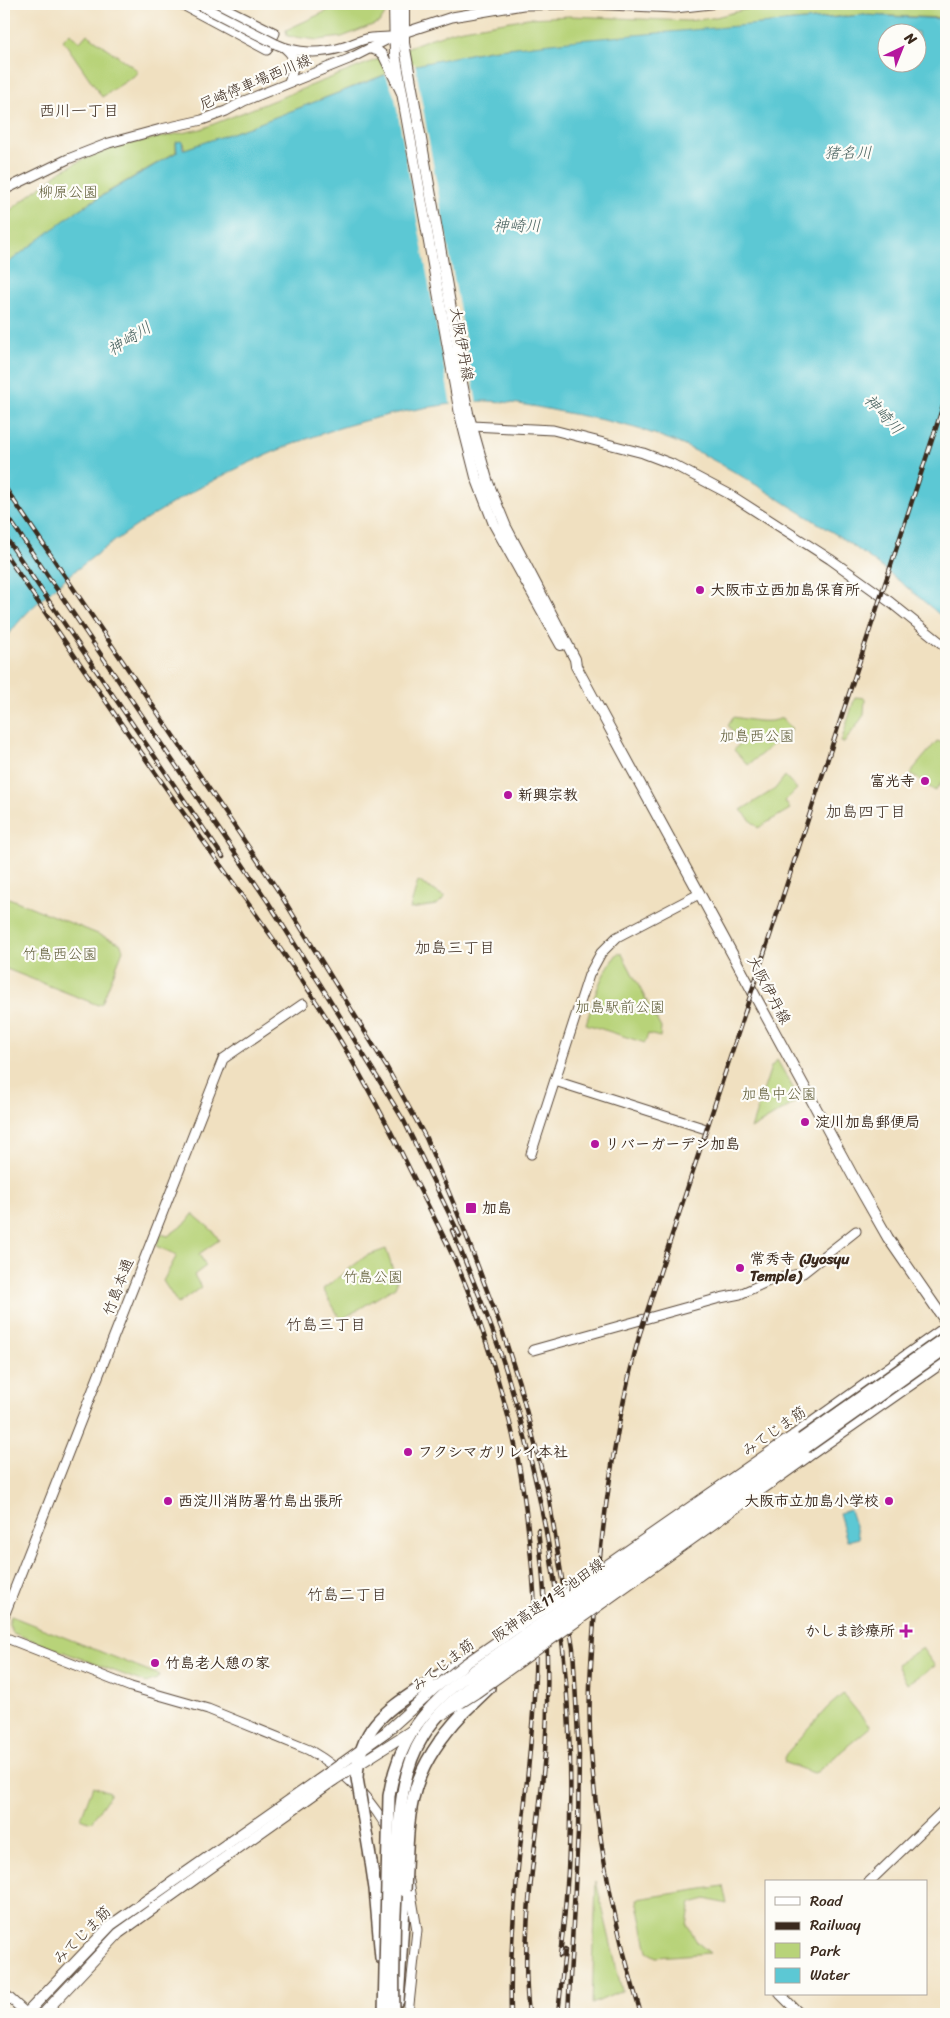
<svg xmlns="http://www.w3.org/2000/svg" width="950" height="2018" font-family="Sriracha,'Klee One',sans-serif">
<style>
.green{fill:#b8d379;stroke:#7a7e4c}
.water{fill:#5cc8d4;stroke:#4c7979;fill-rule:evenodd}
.pier{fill:#f0e0c0}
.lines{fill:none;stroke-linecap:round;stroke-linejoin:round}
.secondary-casing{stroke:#564536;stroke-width:11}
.primary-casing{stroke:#564536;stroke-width:12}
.highway-casing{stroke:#564536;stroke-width:14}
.secondary{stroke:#fff;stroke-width:9}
.primary{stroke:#fff;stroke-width:10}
.highway{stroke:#fff;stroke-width:11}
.rail-casing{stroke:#3b2a1e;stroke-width:4.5}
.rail{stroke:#fdfcf7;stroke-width:2.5;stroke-dasharray:8;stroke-linecap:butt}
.secondary-bridge-casing{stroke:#564536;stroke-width:11;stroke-linecap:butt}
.primary-bridge-casing{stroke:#564536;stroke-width:12;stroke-linecap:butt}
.highway-bridge-casing{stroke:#564536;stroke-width:14;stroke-linecap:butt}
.secondary-bridge{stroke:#fff;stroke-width:9}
.primary-bridge{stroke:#fff;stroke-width:10}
.highway-bridge{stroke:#fff;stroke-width:11}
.poi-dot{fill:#b5179e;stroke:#fdfcf7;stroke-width:2}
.labels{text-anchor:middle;stroke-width:4.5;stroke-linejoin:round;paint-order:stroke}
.street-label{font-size:15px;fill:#3b2a1e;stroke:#fdfcf7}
.park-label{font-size:15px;fill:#605d39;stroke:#fdfcf7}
.poi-label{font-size:15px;font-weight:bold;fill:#3b2a1e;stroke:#fdfcf7;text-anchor:start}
.neighbourhood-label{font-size:16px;fill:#3b2a1e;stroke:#fdfcf7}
.water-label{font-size:16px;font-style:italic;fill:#47615e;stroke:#fdfcf7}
</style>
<rect width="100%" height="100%" fill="#fdfcf7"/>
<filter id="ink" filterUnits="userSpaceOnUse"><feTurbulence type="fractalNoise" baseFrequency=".02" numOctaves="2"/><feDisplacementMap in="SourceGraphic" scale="10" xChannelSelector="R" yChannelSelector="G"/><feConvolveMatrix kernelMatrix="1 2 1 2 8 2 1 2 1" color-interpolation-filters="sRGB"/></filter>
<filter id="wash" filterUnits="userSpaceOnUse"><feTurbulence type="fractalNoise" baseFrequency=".0096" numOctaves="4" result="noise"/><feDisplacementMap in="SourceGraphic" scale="20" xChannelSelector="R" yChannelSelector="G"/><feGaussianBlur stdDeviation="1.12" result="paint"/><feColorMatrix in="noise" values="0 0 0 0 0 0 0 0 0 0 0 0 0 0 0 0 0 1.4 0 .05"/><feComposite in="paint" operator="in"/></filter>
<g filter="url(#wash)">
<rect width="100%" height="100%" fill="#f0e0c0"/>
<g class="green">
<path d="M342,4H385V14L380,22L342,37L318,40L287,36L286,30Z"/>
<path d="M767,4H946V18L863,15L836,17L489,50L418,65L384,75L250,127L185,149L182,141L176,142V152L84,206L4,266V215L61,171L84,159L118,146L201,129L429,39L458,30L528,18L571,16L688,21L712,18Z"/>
<path d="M70,33L80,42L87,34L137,70V74L102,97L63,40Z"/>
<path d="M855,697L865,698L864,715L844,743L841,742Z"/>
<path d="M733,717C748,719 768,725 782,718L792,729L748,765L734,750L741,742L728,725Z"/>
<path d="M937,741L946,744V777L935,791L910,773Z"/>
<path d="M785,776L797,789L785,801L790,809L758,828L741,810L775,789Z"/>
<path d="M418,881L445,897L437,905L410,909Z"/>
<path d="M4,896L120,943L123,950L102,1003L98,1005L4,968Z"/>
<path d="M618,953L622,954L661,1028L660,1037L648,1034L645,1043L586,1024C594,998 600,974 618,953Z"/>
<path d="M777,1060L800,1100L751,1129L771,1067Z"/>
<path d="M193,1214L213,1231L219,1240L199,1254L206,1266L194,1275L201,1287L178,1304L163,1281L177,1255L156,1246L161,1234L168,1236L187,1222Z"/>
<path d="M386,1249L397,1282L395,1287L341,1320L323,1289L366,1256Z"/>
<path d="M11,1616L159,1675L157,1679L146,1683L13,1633L9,1623Z"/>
<path d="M922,1648L935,1666L907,1684L897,1664Z"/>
<path d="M843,1694L870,1727L817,1772L814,1773L785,1763L784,1758L786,1754L827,1708Z"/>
<path d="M93,1786L110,1792V1795L91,1822L81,1818Z"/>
<path d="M596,1881L622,1991L592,2004Z"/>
<path d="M723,1886L727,1904L706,1899L691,1903L687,1925L697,1942L710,1953L657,1957L648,1952L637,1899Z"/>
</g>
<g class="water">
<path d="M863,15L946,19V620C912,591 877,562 840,537C819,523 797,511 776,497C738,474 699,449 657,435C626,424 594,418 562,412C538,407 513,402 488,401C466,401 445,405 424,408C340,422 266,451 192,492C144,519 101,549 59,584C38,602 18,619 4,642V266L78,210L177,152L176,142L182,141L183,149H185L252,126L385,75L416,65L454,57L490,50L578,40ZM888,32H918V62H888Z"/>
<path d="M850,1510L859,1538L847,1541L839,1513Z"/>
</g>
<path class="pier" d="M415,63L428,136L477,404L451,406L395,98L385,73Z"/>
</g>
<g filter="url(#ink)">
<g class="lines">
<g class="secondary-casing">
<g id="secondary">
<path d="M181,4L267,50L275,33L217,4"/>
<path d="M276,44C297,54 322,54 344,47C351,45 358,41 366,39C373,37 381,38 389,37"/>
<path d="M286,49C298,59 293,69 289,82"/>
<path d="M371,49L378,51L383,55L401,92"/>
<path d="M4,190L68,159L109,143L161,129L202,120L226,111L244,101L349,59L394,36L452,17L523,5L587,4L675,8L711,4"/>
<path d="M472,426L553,430L643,453L672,464L729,494L830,559L890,602L946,647"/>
<path d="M555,1081L703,1128"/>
<path d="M531,1154L589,975L601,953L617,937L699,894"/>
<path d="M533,1350L720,1298L740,1294L771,1280L803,1273L856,1231"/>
<path d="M4,1616L223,1059L303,1004"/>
<path d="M4,1637L131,1687L208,1709L309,1750C342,1769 369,1797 388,1829"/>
<path d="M869,1882L946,1808"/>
<path d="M4,1993L27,2014"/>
<path d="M780,1994L800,2014"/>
<path d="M408,2014L417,1930L409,1881"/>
</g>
</g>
<g class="primary-casing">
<g id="primary">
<path d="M394,4L395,54L460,414L476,477L494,524L561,645"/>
<path d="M404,4V43L457,343L462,383L468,413L488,483L506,527L575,659L576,666L855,1180L888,1238L946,1322"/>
<path d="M793,1436L946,1327"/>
<path d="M807,1457L946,1360"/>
<path d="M26,2014L111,1925L327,1774"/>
<path d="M43,2014L119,1933L334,1780"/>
</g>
</g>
<g class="highway-casing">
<g id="highway">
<path d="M429,1682L470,1656"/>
<path d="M463,1713L489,1688"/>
<path d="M371,1862L375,1889L381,1958"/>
<path d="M398,2001L405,1891"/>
</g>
</g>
<use href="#secondary" class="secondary"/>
<use href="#primary" class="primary"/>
<use href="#highway" class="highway"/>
<g class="rail-casing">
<g id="rail">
<path d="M4,486L279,892L386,1066L426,1138L460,1219L503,1333L519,1383L549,1498L573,1648L579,1753L578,1833L568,2014"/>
<path d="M4,511L268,902L327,995L404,1121L460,1236"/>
<path d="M4,535L223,857"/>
<path d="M4,552C69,648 134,743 201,838C243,897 287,955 326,1017C357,1067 385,1119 411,1172C428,1206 446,1239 461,1274C480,1318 494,1365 507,1412C522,1466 528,1523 533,1579C546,1725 507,1869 511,2014"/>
<path d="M452,1230C471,1275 490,1320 505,1367C564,1555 585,1760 560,1956"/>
<path d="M529,2014C519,1927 538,1840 545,1753C550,1678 547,1604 538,1530"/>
<path d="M558,2014L565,1950"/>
<path d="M641,2014C615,1929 597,1840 591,1751C587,1700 592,1648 596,1597C604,1507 616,1419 640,1333L946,397"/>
</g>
</g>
<use href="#rail" class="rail"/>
<g class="secondary-bridge-casing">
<path id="secondary-bridge" d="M198,4L276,44"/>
</g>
<g class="primary-bridge-casing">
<g id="primary-bridge">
<path d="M443,1714L476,1693L807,1457"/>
<path d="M327,1774L386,1732L435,1688L465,1664L793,1436"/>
<path d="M334,1780L414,1729"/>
</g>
</g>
<g class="highway-bridge-casing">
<g id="highway-bridge">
<path d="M371,1862L357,1778C359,1724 389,1709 429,1682"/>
<path d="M405,1891C409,1811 405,1775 463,1713"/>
<path d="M384,2014L389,1796C398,1744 419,1713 461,1680L946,1337"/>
<path d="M394,2014C393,1967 394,1920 397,1873C399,1827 398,1776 423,1736C438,1711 460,1694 482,1677L946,1348"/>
</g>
</g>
<use href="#secondary-bridge" class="secondary-bridge"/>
<use href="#primary-bridge" class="primary-bridge"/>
<use href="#highway-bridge" class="highway-bridge"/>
</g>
</g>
<g class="poi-dot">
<circle cx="700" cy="590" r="5"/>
<circle cx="925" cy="781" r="5"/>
<circle cx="508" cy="795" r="5"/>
<circle cx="805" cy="1122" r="5"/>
<circle cx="595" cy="1144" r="5"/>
<rect x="465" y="1202" width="12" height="12" rx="2.5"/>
<circle cx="740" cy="1268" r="5"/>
<circle cx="408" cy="1452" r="5"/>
<circle cx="168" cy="1501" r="5"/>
<circle cx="889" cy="1501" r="5"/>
<path d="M903.5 1623.5h5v5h5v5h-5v5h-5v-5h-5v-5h5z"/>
<circle cx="155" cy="1663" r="5"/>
</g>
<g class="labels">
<g class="street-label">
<text transform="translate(255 82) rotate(-23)" y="5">尼崎停車場西川線</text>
<text transform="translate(462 344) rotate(80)" y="5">大阪伊丹線</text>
<text transform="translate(769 990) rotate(62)" y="5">大阪伊丹線</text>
<text transform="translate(118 1287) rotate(-69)" y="5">竹島本通</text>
<text transform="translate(774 1431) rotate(-35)" y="5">みてじま筋</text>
<text transform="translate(548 1600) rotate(-35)" y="5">阪神高速11号池田線</text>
<text transform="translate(443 1665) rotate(-38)" y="5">みてじま筋</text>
<text transform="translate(82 1935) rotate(-45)" y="5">みてじま筋</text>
</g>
<g class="park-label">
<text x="68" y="197">柳原公園</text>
<text x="757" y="741">加島西公園</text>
<text x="60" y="959">竹島西公園</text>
<text x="620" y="1012">加島駅前公園</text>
<text x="779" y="1099">加島中公園</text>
<text x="373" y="1282">竹島公園</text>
</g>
<g class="poi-label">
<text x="710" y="595">大阪市立西加島保育所</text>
<text x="915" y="786" text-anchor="end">富光寺</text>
<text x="518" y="800">新興宗教</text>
<text x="815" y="1127">淀川加島郵便局</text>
<text x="605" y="1149">リバーガーデン加島</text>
<text x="482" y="1213">加島</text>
<text x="750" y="1264">常秀寺 (Jyosyu<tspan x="750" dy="17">Temple)</tspan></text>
<text x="418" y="1457">フクシマガリレイ本社</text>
<text x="178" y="1506">西淀川消防署竹島出張所</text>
<text x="879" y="1506" text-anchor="end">大阪市立加島小学校</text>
<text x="895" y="1636" text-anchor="end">かしま診療所</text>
<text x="165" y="1668">竹島老人憩の家</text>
</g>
<g class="neighbourhood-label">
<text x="79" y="116">西川一丁目</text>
<text x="866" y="817">加島四丁目</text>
<text x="455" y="953">加島三丁目</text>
<text x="326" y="1330">竹島三丁目</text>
<text x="347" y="1600">竹島二丁目</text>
</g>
<g class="water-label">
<text x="848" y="158">猪名川</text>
<text x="517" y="231">神崎川</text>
<text transform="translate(129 338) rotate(-32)" y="6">神崎川</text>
<text transform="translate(884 414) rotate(47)" y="6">神崎川</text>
</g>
</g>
<rect width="950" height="2018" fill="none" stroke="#fdfcf7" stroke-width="20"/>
<rect x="765" y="1880" width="162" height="115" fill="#fdfcf7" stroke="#afa8a0"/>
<rect x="775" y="1897" width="25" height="8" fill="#ffffff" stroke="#afa8a0"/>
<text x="810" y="1906" font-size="15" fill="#3b2a1e">Road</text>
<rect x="775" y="1922" width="25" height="8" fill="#3b2a1e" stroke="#afa8a0"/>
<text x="810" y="1930" font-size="15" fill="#3b2a1e">Railway</text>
<rect x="775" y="1943" width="25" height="15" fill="#b8d379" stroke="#afa8a0"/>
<text x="810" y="1956" font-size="15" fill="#3b2a1e">Park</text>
<rect x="775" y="1968" width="25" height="15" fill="#5cc8d4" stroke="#afa8a0"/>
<text x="810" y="1980" font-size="15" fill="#3b2a1e">Water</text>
<g transform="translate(902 48) rotate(43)"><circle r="24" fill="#fdfcf7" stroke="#afa8a0"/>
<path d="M0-4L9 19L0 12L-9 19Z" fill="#b5179e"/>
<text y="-8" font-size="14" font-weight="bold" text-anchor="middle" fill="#3b2a1e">N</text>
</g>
</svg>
